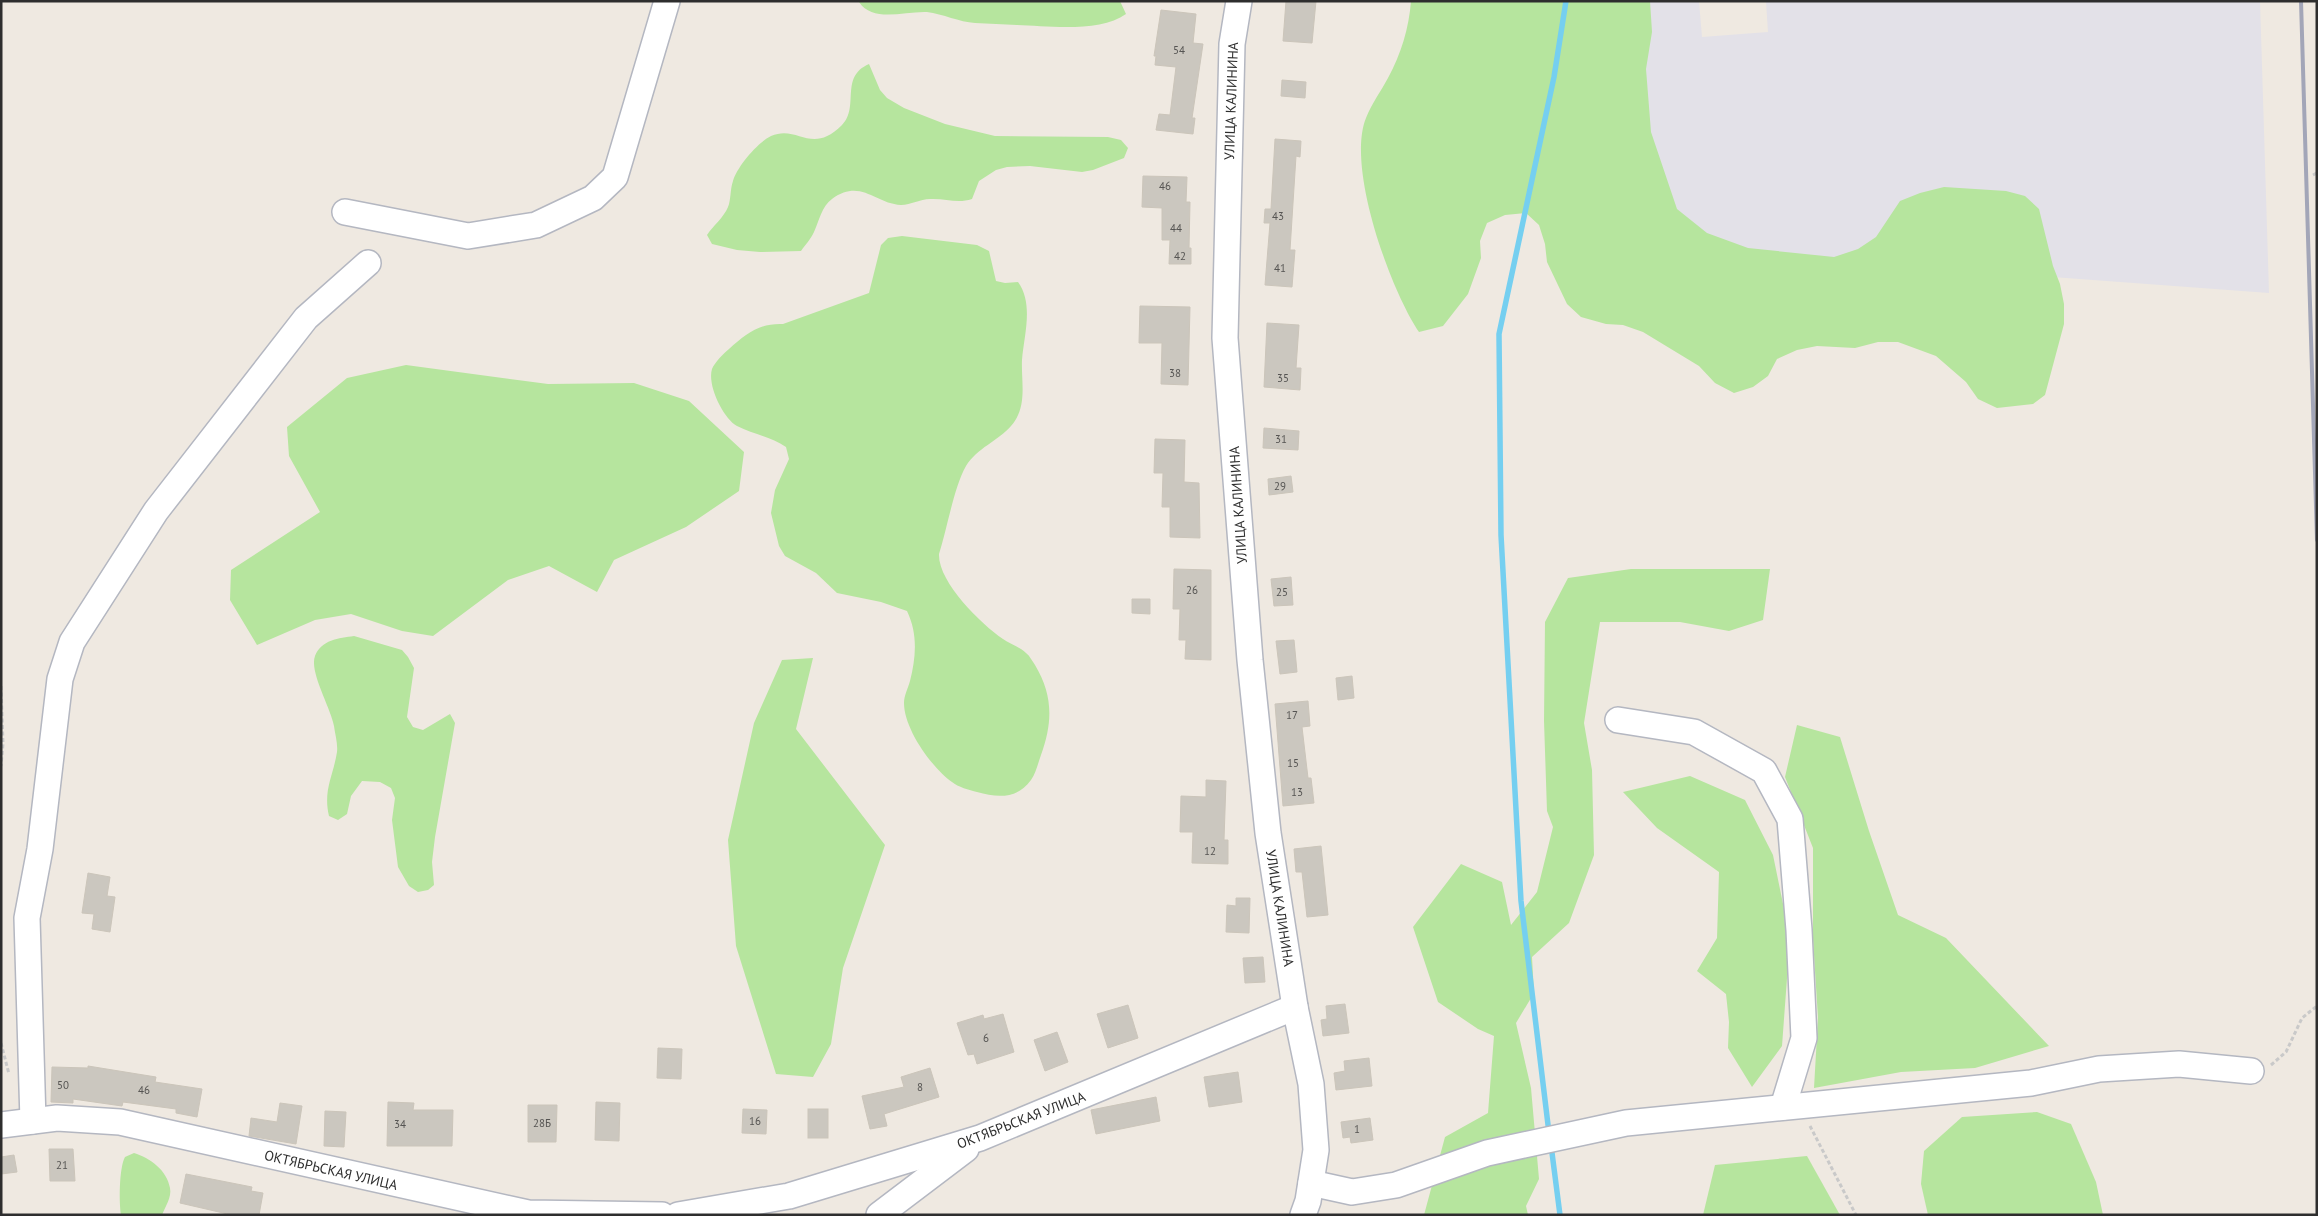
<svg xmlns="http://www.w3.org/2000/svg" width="2318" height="1216" font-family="'PT Sans',sans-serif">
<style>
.industrial{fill:#e3e1e8}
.green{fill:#b6e59e}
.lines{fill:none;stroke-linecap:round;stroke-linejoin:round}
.stream{stroke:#75cff0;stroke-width:5.5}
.building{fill:#cbc7bf;stroke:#cbc5ba}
.minor-casing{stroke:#b4b7c1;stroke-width:28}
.path{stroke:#c9c9c9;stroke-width:3;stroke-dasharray:4 2.5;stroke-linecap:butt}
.minor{stroke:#fff;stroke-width:25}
.rail{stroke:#a3a6b8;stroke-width:4}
.labels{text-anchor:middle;stroke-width:4;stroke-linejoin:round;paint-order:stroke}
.number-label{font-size:11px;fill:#555452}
.street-label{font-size:14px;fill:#2e2e2e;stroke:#fff}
</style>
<rect width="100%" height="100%" fill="#efe9e1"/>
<path class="industrial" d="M1609,1H1699L1702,37L1768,32L1766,1H2260L2269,293L1619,245Z"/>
<g class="green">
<path d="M1120,1L1126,14C1100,33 1048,26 1017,25C1003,24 989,24 975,23C959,22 943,14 927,12C904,11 873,23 859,2Z"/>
<path d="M1411,1H1650L1652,32L1646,69L1651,132L1677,209L1707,233L1748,248L1834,257L1858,249L1876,237L1900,201L1920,193L1944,187L2006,191L2025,196L2039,209L2053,266L2060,284L2064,304V324L2045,395L2033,404L1997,408L1978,399L1966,382L1936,356L1898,342H1878L1855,348L1817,346L1797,350L1777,359L1768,376L1753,387L1734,393L1715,383L1699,366L1643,332L1623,325L1606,324L1581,317L1567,304L1547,262L1545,244L1539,225L1526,213L1505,215L1487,223L1480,241L1481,258L1468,294L1443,326L1419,332C1390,289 1346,167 1366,118C1372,103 1381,91 1388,78C1401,54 1409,28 1411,1Z"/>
<path d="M869,64L880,90L887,98L904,108L945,124L995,136L1108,137L1121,140L1128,148L1124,158L1093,170L1082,172L1030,166L1007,167L996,170L979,181L972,199C957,204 945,198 930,199C920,199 911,205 901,205C875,204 861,178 832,199C822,206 819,221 814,232C811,239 805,245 801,251L760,252L737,250L712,244L707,235C713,226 724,217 728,207C731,200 730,189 733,181C737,167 757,143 771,136C798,124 811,156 842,125C860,107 839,77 869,64Z"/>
<path d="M902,236L977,245L989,251L996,281L1005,283L1018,282C1034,304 1024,335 1022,360C1021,382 1028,407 1011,426C998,441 977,448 966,466C954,487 947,529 939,554C938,582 981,624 1003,639C1010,644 1020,647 1026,653C1030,656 1032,661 1035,665C1053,695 1053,722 1041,755C1038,763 1036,773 1031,780C1017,799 998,798 977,792C969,790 958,787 952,782C932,768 904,729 904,703C904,696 908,688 910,681C916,657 918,634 907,611L881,602L837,593L816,573L785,556L779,546L771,513L775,490L789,459L786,447C771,437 753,434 737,426C723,418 707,385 712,369C715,362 723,354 729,349C746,334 759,323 783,324L869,293L881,245L888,238Z"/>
<path d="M406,365L548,384L634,383L689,401L744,452L739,491L686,527L614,560L597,592L549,566L508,580L433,636L402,631L351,614L315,620L257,645L230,600L231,570L320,512L289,456L287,427L347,378Z"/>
<path d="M1631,569H1770L1763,620L1729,631L1680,622H1600L1584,723L1592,770L1594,855L1569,923L1532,957L1534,993L1516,1023L1531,1088L1539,1179L1526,1206L1528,1215H1424L1445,1137L1488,1113L1494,1036L1478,1029L1438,1002L1413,927L1461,864L1502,882L1511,925L1537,892L1553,827L1547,811L1544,721L1545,622L1568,578Z"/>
<path d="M354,636L402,650L408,657L414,668L407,717L413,727L423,730L450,714L455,723L435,837L432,862L434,885L428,890L418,892L409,886L398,867L392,820L395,798L391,788L380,782L362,781L351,796L347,814L338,820L329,816C323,790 333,777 337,752C338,744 335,734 334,726C331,708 309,672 315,656C321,640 339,638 354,636Z"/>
<path d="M813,658L796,729L885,845L843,968L831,1044L813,1077L776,1074L736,946L728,840L754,723L782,660Z"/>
<path d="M1797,725L1840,737L1869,831L1898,915L1946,938L2049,1046L1975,1068L1901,1072L1814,1088L1818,1018L1813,939V848L1785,777Z"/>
<path d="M1690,776L1745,800L1773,855L1790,938L1782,1046L1752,1087L1728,1048L1729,1022L1726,994L1697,971L1717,938L1719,872L1657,828L1623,792Z"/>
<path d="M2037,1112L2071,1124L2096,1182L2103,1215H1928L1921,1184L1924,1151L1962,1117Z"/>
<path d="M134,1153C150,1158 167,1170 170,1188C172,1197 165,1207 162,1215H121C119,1202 119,1168 125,1157Z"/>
<path d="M1807,1156L1840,1215H1703L1715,1165Z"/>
</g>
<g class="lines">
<g class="stream">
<path d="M1549,1133L1521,901L1501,535L1499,334L1554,77L1566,1"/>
<path d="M1551,1145L1560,1215"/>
</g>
</g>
<g class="building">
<path d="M1286,1H1316L1312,43L1283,41Z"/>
<path d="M1161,10L1196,14L1193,43L1203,44L1192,118H1195L1193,134L1156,130L1159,114L1170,115L1176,67L1155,65L1156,56H1154Z"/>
<path d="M1282,80L1306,82L1305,98L1281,96Z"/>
<path d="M1275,139L1301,141L1300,157L1296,156L1290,250H1295L1292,287L1265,285L1270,223H1264L1265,209H1271Z"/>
<path d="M1143,176L1187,177L1186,202H1190L1189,248H1191V264H1169L1170,240H1162V208L1142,207Z"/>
<path d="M1140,306L1190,307L1188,385L1161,384L1162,343H1139Z"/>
<path d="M1267,323L1299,325L1296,368H1301L1300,390L1264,387Z"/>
<path d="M1264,428L1299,431L1298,450L1263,448Z"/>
<path d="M1155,439L1185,440L1184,482L1199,483L1200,538L1170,537V507H1162L1163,473H1154Z"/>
<path d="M1291,476L1293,492L1269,495L1268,479Z"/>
<path d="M1174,569L1211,570V660L1185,659L1186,640H1179L1180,609H1173Z"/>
<path d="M1291,577L1293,605L1274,606L1271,579Z"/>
<path d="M1132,599H1150V614L1132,613Z"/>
<path d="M1294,640L1297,672L1280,674L1276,641Z"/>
<path d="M1352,676L1354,698L1338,700L1336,678Z"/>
<path d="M1308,701L1310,726L1302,727L1308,778H1311L1314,803L1283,806L1275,704Z"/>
<path d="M1206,780L1226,781L1224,840H1228V864L1192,863L1193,832H1180L1181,796L1206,797Z"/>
<path d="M1321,846L1328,915L1307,917L1302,872H1296L1294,849Z"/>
<path d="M88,873L110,877L107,896L115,897L110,932L92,929L94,914L82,913Z"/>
<path d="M1236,898H1250L1249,933L1226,932L1227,905L1236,906Z"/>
<path d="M1263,957L1265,982L1245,983L1243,958Z"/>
<path d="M1345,1004L1349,1033L1323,1036L1321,1020L1327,1019L1326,1006Z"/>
<path d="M1128,1005L1138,1038L1108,1048L1097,1014Z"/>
<path d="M1003,1014L1014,1052L977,1064L974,1054L968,1055L957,1023L983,1015L984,1019Z"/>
<path d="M1057,1032L1068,1062L1045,1071L1034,1040Z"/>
<path d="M658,1048L682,1049L681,1079L657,1078Z"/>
<path d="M1369,1058L1372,1086L1336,1090L1334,1073L1345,1071L1344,1061Z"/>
<path d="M88,1066L156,1077L155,1082L202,1089L197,1117L176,1113V1109L123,1102L122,1106L73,1099V1103L51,1102L52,1067L88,1068Z"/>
<path d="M930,1068L939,1097L884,1114L887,1126L870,1129L862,1096L904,1087L901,1077Z"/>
<path d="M1238,1072L1242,1102L1209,1107L1204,1077Z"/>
<path d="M1156,1097L1160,1121L1096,1134L1091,1110Z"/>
<path d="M388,1102L414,1103L413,1110H453L452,1146H387Z"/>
<path d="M596,1102L620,1103L619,1141L595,1140Z"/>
<path d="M280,1103L302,1106L296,1144L249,1136L251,1118L277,1122Z"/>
<path d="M528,1105H557L556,1142H528Z"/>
<path d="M743,1109L767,1110L766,1134L742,1133Z"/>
<rect x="808" y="1109" width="20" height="29"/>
<path d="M325,1111L346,1112L344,1147L324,1146Z"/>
<path d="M1370,1118L1373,1140L1351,1143L1350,1137L1343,1138L1341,1122Z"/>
<path d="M49,1149H73L75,1181H50Z"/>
<path d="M14,1155L17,1172L1,1174V1157Z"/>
<path d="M186,1174L252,1187L251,1191L263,1193L259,1215H232L180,1203Z"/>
</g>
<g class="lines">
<g class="minor-casing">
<g id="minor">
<path d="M1239,1L1232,44L1225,338L1250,660L1268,833L1295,1007L1311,1084L1316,1150L1308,1201L1303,1215"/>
<path d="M345,212L468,236L536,225L593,198L615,177L667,1"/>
<path d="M1618,720L1694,732L1764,771L1790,819L1799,930L1804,1038L1783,1107"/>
<path d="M33,1121L27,918L40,849L60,679L72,642L156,511L306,318L368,263"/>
<path d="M1,1125L57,1118L120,1122L528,1213L662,1215"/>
<path d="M1311,1183L1352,1192L1396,1185L1487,1153L1626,1123L2031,1083L2099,1069L2179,1064L2251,1071"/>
<path d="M678,1215L789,1196L980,1138L1295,1007"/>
<path d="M879,1215L966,1149"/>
</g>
</g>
<g class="path">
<path d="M2313,175L2317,173"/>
<path d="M1,686L3,744L1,766"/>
<path d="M1,1043L9,1074"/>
<path d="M2271,1065L2286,1052L2302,1018L2317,1006"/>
<path d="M1810,1126L1856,1215"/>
</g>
<use href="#minor" class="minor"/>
<path class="rail" d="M2301,1L2317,540"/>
</g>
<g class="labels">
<g class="number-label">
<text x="1179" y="54">54</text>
<text x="1165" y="190">46</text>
<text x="1278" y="220">43</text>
<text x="1176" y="232">44</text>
<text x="1180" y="260">42</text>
<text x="1280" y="272">41</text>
<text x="1175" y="377">38</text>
<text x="1283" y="382">35</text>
<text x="1281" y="443">31</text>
<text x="1280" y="490">29</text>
<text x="1192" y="594">26</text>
<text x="1282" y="596">25</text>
<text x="1292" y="719">17</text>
<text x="1293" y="767">15</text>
<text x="1297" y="796">13</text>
<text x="1210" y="855">12</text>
<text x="986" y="1042">6</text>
<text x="63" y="1089">50</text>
<text x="920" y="1091">8</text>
<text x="144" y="1094">46</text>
<text x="755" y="1125">16</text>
<text x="542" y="1127">28Б</text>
<text x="400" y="1128">34</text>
<text x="1357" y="1133">1</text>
<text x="62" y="1169">21</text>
</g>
<g class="street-label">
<text transform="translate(1231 101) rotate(-88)" y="5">УЛИЦА КАЛИНИНА</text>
<text transform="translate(1238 505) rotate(-94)" y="5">УЛИЦА КАЛИНИНА</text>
<text transform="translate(1280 908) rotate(81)" y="5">УЛИЦА КАЛИНИНА</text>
<text transform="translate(1021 1120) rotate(-21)" y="5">ОКТЯБРЬСКАЯ УЛИЦА</text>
<text transform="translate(331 1170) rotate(13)" y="5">ОКТЯБРЬСКАЯ УЛИЦА</text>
</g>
</g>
<rect width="2318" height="1216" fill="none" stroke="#2e2e2e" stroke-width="5"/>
</svg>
